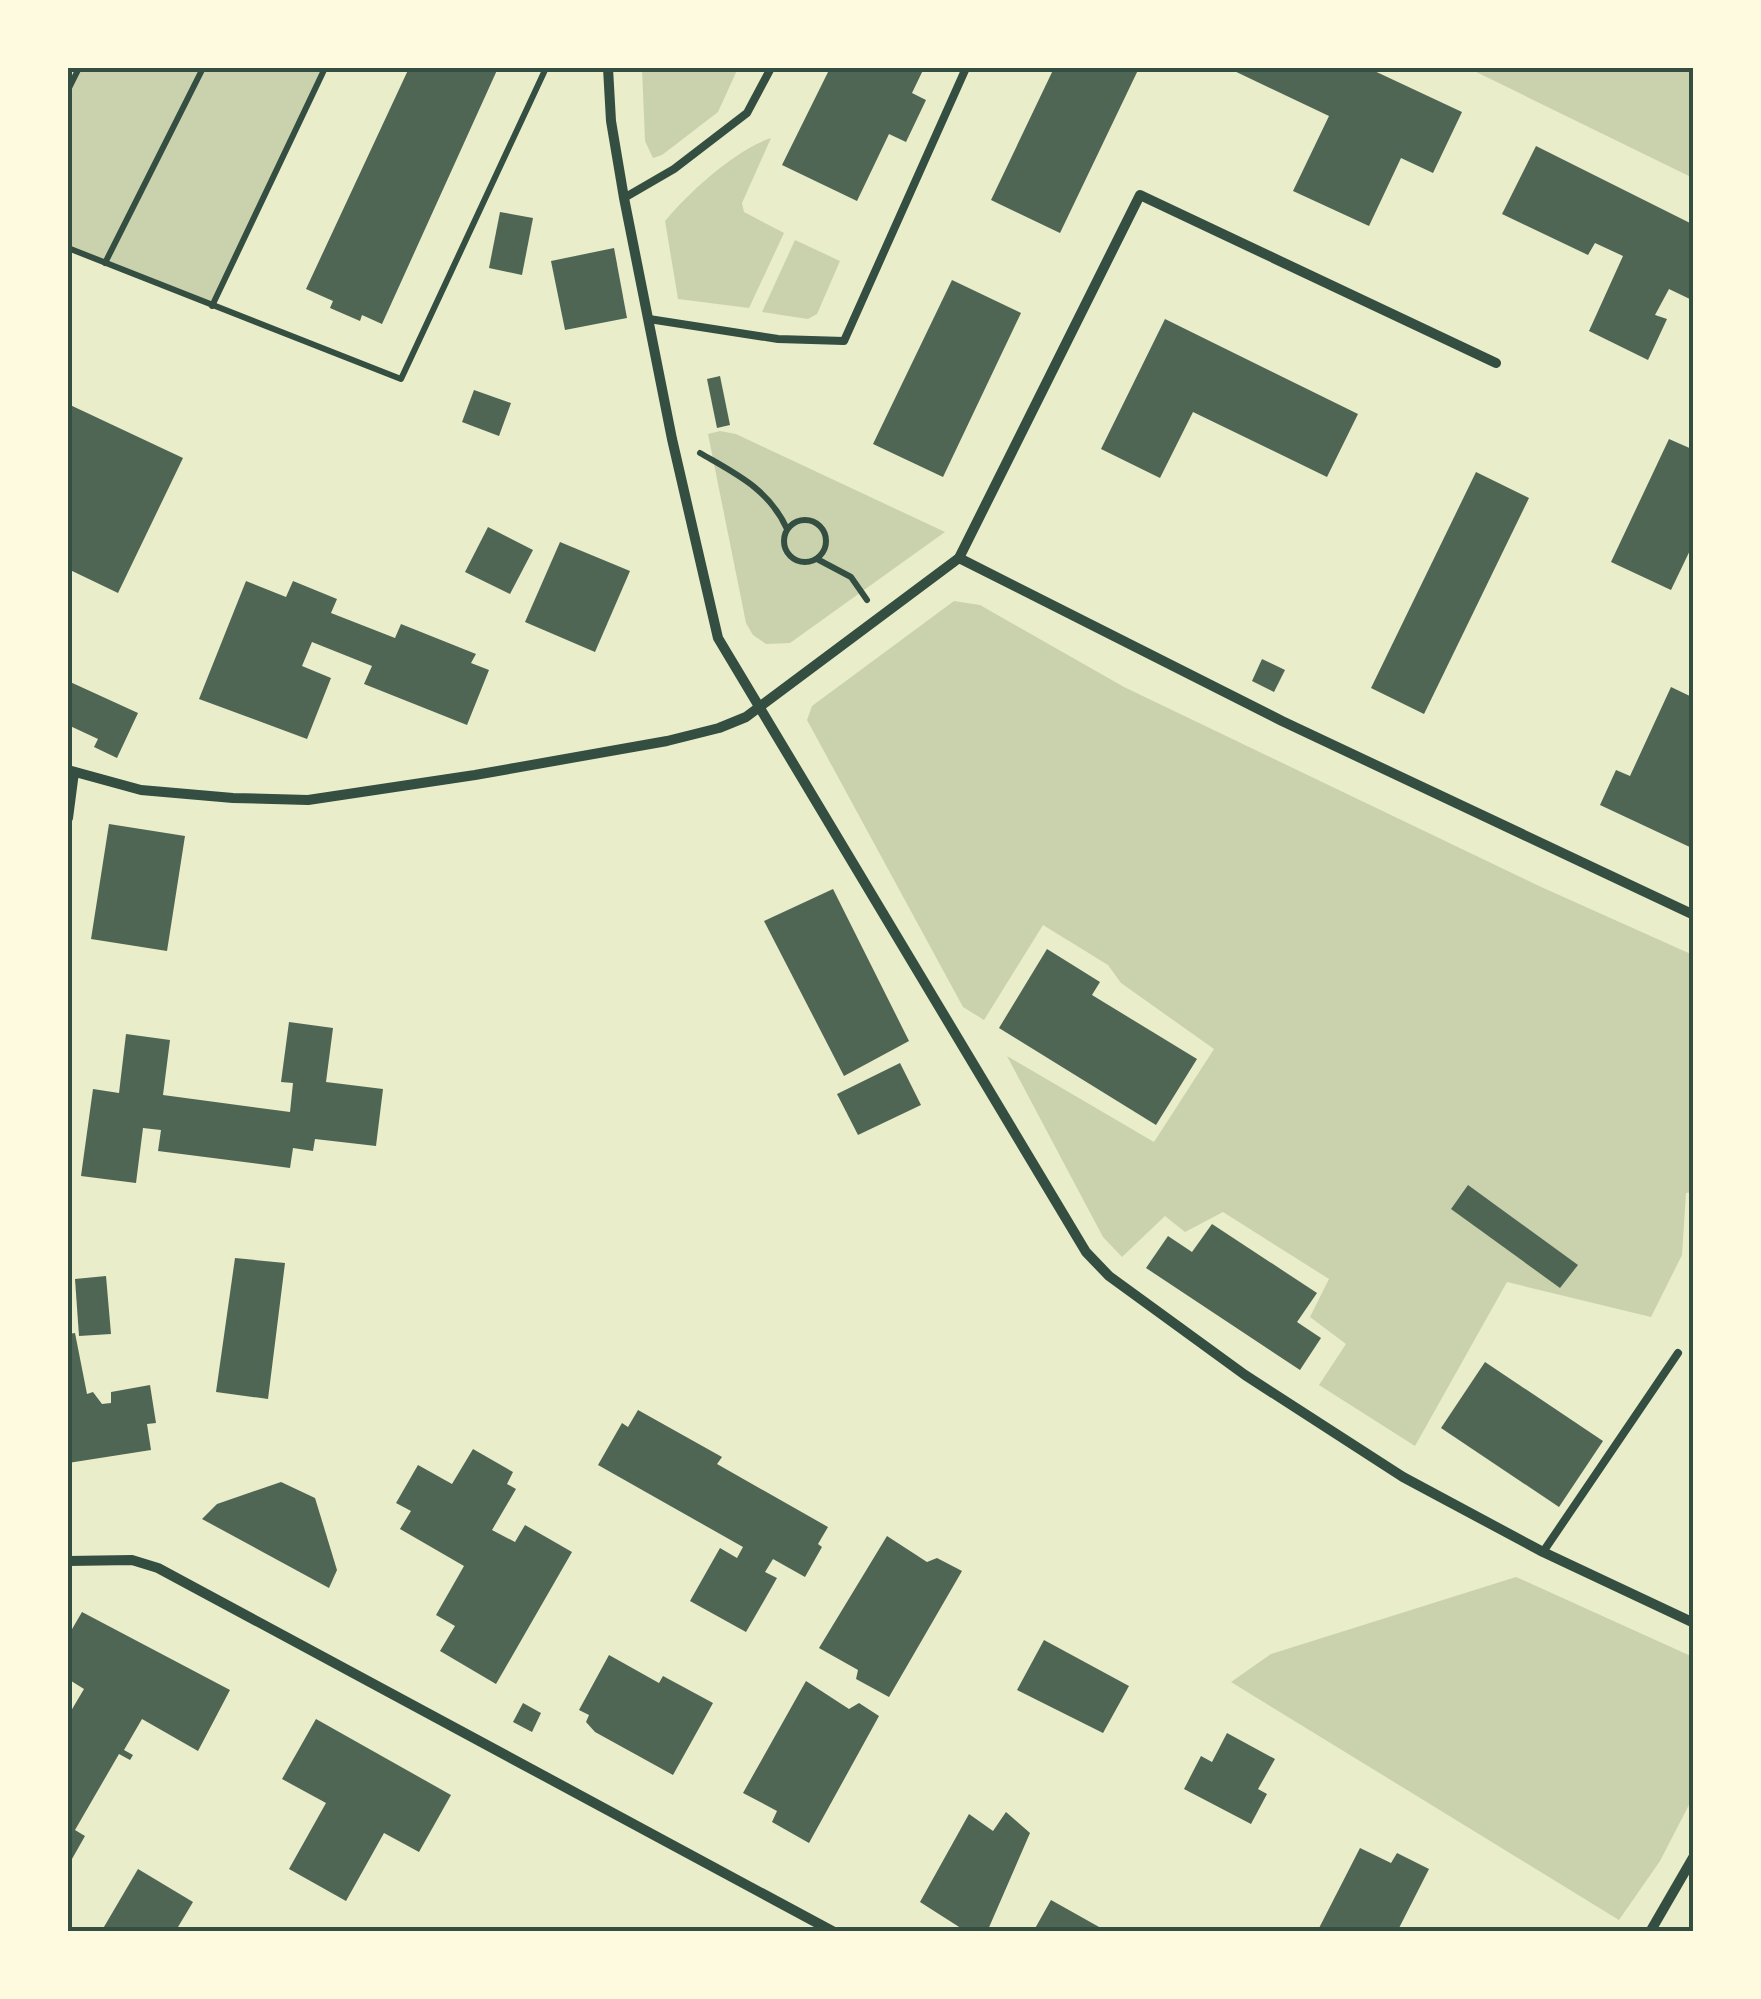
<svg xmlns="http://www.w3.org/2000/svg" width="1761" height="1999" font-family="'Nunito Sans',sans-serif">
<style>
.green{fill:#cad2ad}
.building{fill:#4f6655}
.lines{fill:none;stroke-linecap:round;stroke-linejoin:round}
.path{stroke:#344e41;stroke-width:6}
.service{stroke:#344e41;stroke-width:8}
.minor{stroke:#344e41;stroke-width:10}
.neatline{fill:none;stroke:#344e41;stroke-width:4}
</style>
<rect width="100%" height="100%" fill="#e9edc9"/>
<g class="green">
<path d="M79,68H325L212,306L68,248V90Z"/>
<path d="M642,68H738L718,112L662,155L653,158L645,141Z"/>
<path d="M1468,68H1693V178Z"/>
<path d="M771,138L742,203L744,212L784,233L749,308L678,299L665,221C689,192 735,150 771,138Z"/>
<path d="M795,240L840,261L817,314L808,319L762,312Z"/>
<path d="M720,431L736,434L945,532L790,643L766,644L753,635L746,623L708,434Z"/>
<path d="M954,601L980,605L1124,687L1539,886L1693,955V1192L1686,1193L1682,1255L1651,1317L1507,1282L1415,1446L1319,1385L1346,1344L1310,1317L1329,1279L1223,1212L1185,1232L1165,1216L1122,1257L1103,1237L1007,1056L1154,1142L1214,1049L1121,983L1108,965L1043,925L984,1020L963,1007L807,720L812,706Z"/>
<path d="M1516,1577L1693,1657V1797L1660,1861L1619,1920L1231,1682L1271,1654Z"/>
</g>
<g class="building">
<path d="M409,68H498L382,324L362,315L360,321L330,308L333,301L306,289Z"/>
<path d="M830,68H924L912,93L926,100L906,142L889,134L857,201L782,165Z"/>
<path d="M1054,68H1139L1060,233L991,200Z"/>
<path d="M1228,68H1368L1462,112L1433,173L1401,158L1369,226L1293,191L1329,116Z"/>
<path d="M1536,146L1694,225V301L1669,289L1655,315L1667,319L1648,360L1589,331L1623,256L1595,243L1588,255L1502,214Z"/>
<path d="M500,212L533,218L522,275L489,268Z"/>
<path d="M614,248L627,318L565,330L551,261Z"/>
<path d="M952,280L1021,313L943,477L873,444Z"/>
<path d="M1165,319L1358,414L1327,477L1193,412L1160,478L1101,449Z"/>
<path d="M720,376L730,425L717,428L707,379Z"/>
<path d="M474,390L511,403L499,436L462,422Z"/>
<path d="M68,404L183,458L118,593L68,569Z"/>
<path d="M1669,439L1694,450V542L1671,590L1611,562Z"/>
<path d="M1476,472L1529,498L1424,714L1371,688Z"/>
<path d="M488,527L533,550L510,594L465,572Z"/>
<path d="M560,542L630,571L595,652L525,622Z"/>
<path d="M246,581L286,597L293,581L337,599L331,613L395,638L401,624L476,654L471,663L489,670L467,725L364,684L372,666L312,642L302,666L331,678L307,739L199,699Z"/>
<path d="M1262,659L1285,670L1274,692L1252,681Z"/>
<path d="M68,681L138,713L117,758L94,747L98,739L68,725Z"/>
<path d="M1671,687L1694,698V849L1600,805L1616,770L1630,776Z"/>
<path d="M109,824L185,836L167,951L91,939Z"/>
<path d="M833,889L909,1041L844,1076L764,921Z"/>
<path d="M1047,949L1100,982L1092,995L1197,1059L1156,1125L999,1028Z"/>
<path d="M289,1022L333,1028L326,1082L383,1089L376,1146L315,1139L313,1151L293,1148L290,1168L158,1151L161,1130L143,1128L136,1183L81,1176L93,1089L119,1093L126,1034L170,1040L163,1095L290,1112L293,1083L281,1082Z"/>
<path d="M900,1063L921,1105L858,1135L837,1094Z"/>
<path d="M1468,1185L1578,1265L1560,1288L1451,1209Z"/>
<path d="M1212,1224L1317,1293L1297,1322L1321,1338L1300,1370L1146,1268L1168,1236L1192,1252Z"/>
<path d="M235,1258L285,1263L268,1399L216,1392Z"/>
<path d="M106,1276L111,1334L79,1336L75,1279Z"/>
<path d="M75,1333L87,1394L93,1392L102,1404L111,1403V1392L150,1385L156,1423L147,1424L151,1450L68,1463V1334Z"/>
<path d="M1485,1362L1603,1441L1559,1507L1441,1428Z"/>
<path d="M638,1410L722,1457L717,1464L828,1527L818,1544L822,1547L805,1577L773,1559L765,1572L777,1578L746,1632L690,1601L720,1548L737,1558L743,1547L598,1465L622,1423L628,1427Z"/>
<path d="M473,1449L513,1472L507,1484L516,1489L492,1530L515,1542L525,1525L572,1552L496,1684L440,1651L455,1626L436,1615L464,1566L400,1529L411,1511L396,1503L418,1465L452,1484Z"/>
<path d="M281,1482L315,1498L337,1570L329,1588L202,1519L217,1504Z"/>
<path d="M887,1536L927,1562L937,1558L962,1571L889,1697L856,1679L858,1670L819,1648Z"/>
<path d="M82,1612L230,1690L198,1751L142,1719L124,1750L133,1755L130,1760L119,1754L75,1830L85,1836L68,1866V1716L84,1689L68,1679V1636Z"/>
<path d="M1044,1640L1129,1686L1103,1733L1017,1690Z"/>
<path d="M609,1655L659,1683L663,1676L713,1703L673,1775L595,1732L586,1722L589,1715L579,1710Z"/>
<path d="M806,1681L849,1709L859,1703L879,1716L809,1843L772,1822L777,1811L743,1793Z"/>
<path d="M523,1703L541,1713L532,1732L513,1722Z"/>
<path d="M316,1719L451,1795L419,1852L384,1833L346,1901L289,1869L326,1803L282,1779Z"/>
<path d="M1227,1733L1275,1759L1258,1789L1267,1794L1251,1824L1184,1789L1201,1756L1212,1762Z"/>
<path d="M1006,1812L1030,1833L987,1932H967L920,1902L969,1814L993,1831Z"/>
<path d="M1360,1848L1391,1863L1397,1853L1429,1869L1397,1932H1317Z"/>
<path d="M138,1869L193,1902L175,1932H101Z"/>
<path d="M1051,1900L1108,1932H1033Z"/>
</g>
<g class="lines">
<g class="path">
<path d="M68,90L79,68"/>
<path d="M68,248L401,379L546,68"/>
<path d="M105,263L203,68"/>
<path d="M212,306L325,68"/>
<path d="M700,453C736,474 769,489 787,529"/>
<circle cx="805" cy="541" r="21"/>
<path d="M817,559L851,577L867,600"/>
</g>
<g class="service">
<path d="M624,198L674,169L747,113L771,68"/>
<path d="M649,319L778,339L844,341L966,68"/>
<path d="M1543,1552L1678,1353"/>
</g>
<g class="minor">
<path d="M608,68L611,121L624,198L672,439L718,638L1086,1252L1109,1276L1245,1375L1403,1477L1543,1552L1694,1623"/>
<path d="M959,558L1140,195L1496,363"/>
<path d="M68,770L141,790L233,798L308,800L475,775L667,741L719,728L746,717L959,558L1282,721L1694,915"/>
<path d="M68,818L74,772"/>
<path d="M68,1561L132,1560L158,1568L834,1932"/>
<path d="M1650,1932L1694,1856"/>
</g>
</g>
<rect width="1761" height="1999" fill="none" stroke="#fefae0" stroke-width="140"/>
<rect x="70" y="70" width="1621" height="1859" class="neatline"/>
</svg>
